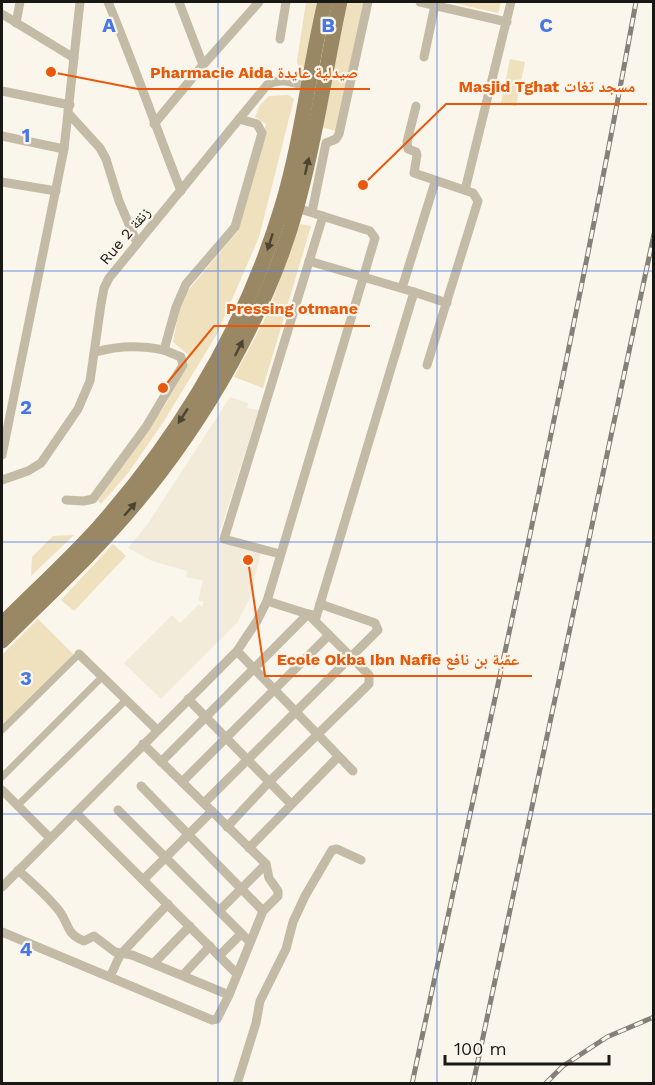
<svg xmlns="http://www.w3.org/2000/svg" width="655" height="1085" font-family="'Work Sans','Noto Naskh Arabic',sans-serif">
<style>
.built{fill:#f3ebd9}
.green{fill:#efe0be}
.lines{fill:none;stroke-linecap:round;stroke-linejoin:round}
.pedestrian{stroke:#c4bba7;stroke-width:7}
.minor{stroke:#c4bba7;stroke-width:9}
.primary{stroke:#998863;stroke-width:15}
.rail-casing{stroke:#84807a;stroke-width:5}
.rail{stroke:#fbf6eb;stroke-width:3;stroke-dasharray:9;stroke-linecap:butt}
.oneway{fill:#4d4534}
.grid{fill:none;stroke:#4776e8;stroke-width:1.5;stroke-opacity:0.55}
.labels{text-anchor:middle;stroke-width:4.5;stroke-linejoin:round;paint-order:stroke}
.street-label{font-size:15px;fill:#1a1815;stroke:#fbf6eb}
.grid-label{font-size:20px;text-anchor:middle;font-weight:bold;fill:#4776e8;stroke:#fbf6eb;stroke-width:4.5;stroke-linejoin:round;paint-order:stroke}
.leader{fill:none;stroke:#e8590c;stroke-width:2}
.callout-dot{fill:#e8590c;stroke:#fbf6eb;stroke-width:2}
.callout-label{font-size:16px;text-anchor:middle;font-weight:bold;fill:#e8590c;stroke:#fbf6eb;stroke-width:4.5;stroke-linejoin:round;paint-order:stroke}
</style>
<rect width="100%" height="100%" fill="#fbf6eb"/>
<path class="built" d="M230,397L248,403L247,408L259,410L217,540L261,552L250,598L237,623L161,699L124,663L172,615L180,623L199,604L202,607L204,602L198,600L203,581L186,577L187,571L152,561L128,548L149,522Z"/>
<g class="green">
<path d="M306,2H324L309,69L298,66L297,61Z"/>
<path d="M348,2H364L336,131L321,127Z"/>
<path d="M449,2H501L498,13Z"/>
<path d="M510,59L525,62L516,106L501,103Z"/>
<path d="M288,95L294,99L259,237L217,334L164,421L129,472L101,504L98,501L167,402L191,357L173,342L181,299L238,231L266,124L255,117L260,105L269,96Z"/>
<path d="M300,224L311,226L263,388L234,377L267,315Z"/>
<path d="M74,535L31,576L32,557L53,536Z"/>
<path d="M113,544L126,556L74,611L61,600Z"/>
<path d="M38,619L76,657L2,730V655Z"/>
</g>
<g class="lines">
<g class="pedestrian">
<path d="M2,730L79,654"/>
<path d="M2,777L102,677"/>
<path d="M17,806L126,700"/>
</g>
<g class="minor">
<path d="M108,2C134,64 156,128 181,191"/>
<path d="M179,2L203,65"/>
<path d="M420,2L507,22"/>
<path d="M2,14L74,58"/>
<path d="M16,23L20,2"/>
<path d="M280,39L286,2"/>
<path d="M424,57L435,5"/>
<path d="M2,91L70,105"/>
<path d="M416,106L407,142L408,149L416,152L417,155L414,173L473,193L478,201L427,365"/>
<path d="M69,114L100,148L106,159L119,201L137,243"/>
<path d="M154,124L203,65L259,2"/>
<path d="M2,136L64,149"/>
<path d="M2,182L56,191"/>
<path d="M465,190L511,2"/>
<path d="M312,212L326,143L336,139L339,134L368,2"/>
<path d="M309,261L414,292L320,604"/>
<path d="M402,288L435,182"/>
<path d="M414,292L447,303"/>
<path d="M96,352C119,345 140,345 164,350L176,307L186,284L235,227L262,133L257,124L239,119"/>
<path d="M2,455L64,149L80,2"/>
<path d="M2,480L28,471L41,463L78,409L90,381L101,304L104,288L109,278L267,85C282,77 293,83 308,87"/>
<path d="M66,500L84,501L93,499L146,427L183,365L181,357L164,350"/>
<path d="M280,554L224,539L323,216"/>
<path d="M237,651L353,771"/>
<path d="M79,654L157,730"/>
<path d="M188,699L291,804"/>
<path d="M161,762L308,614L313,615"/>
<path d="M182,782L329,635"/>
<path d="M141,786L263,911"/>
<path d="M2,790L50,838"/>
<path d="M204,803L378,630L375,623L320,604L315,621"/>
<path d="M118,810L250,942"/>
<path d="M76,813L237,974"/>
<path d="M227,827L269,782L369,684V675L308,614L267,601"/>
<path d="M249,848L338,757"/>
<path d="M18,870C32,883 48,896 60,912C69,924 66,934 84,941L94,936L115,952L132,955L229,995"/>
<path d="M143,880L212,811"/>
<path d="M2,887L237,651L257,621L267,601L375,238L370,231L297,208"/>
<path d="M219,911L266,864"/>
<path d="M2,932L212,1020L217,1019L229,995L263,911L278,896V891L269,878L266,864L143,744"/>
<path d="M219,956L241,934"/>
<path d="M154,963L190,926"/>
<path d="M183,975L210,946"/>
<path d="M110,977L120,955L168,904"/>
<path d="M237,1084L256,1023L260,1001L286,949L293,922L305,896L332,850L337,849L361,860"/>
</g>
<g class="primary">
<path d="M2,624C34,592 68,561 98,528C181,434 246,326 282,206C302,139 309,69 325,2"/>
<path d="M2,641C46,597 94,553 135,504C205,420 268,312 297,206C316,139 325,70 340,2"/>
</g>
<g class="rail-casing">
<g id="rail">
<path d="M412,1084C489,723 570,364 636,2"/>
<path d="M473,1084L654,234"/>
<path d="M545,1084L563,1066L607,1037L654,1017"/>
</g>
</g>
<use href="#rail" class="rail"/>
</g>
<defs><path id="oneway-solid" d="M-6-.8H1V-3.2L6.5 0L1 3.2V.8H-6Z" transform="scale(1.5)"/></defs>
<g class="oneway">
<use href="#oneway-solid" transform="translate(307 166) rotate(-77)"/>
<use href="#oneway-solid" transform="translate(270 242) rotate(108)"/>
<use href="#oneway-solid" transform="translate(239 348) rotate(-63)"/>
<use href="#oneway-solid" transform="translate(183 416) rotate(123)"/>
<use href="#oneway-solid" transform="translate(130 509) rotate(-49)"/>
</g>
<path class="grid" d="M218,2V1084M437,2V1084M2,271H654M2,542H654M2,814H654"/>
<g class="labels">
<g class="street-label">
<text transform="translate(125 236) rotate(-50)" y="5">Rue 2 زنقة</text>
</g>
</g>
<g class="grid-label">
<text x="109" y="32">A</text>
<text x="328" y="32">B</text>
<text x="546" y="32">C</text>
<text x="26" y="142">1</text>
<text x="26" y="414">2</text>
<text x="26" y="685">3</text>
<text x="26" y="956">4</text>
</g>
<path class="leader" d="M51 72L138 89H370M363 185L446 104H647M163 388L214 326H370M248 560L265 676H532"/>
<g class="callout-dot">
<circle cx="51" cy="72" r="6"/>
<circle cx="363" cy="185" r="6"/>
<circle cx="163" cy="388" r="6"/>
<circle cx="248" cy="560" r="6"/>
</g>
<g class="callout-label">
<text x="254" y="78">Pharmacie Aida صيدلية عايدة</text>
<text x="547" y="92">Masjid Tghat مسجد تغات</text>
<text x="292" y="314">Pressing otmane</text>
<text x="398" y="665">Ecole Okba Ibn Nafie عقبة بن نافع</text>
</g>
<rect width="655" height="1085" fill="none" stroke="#1a1815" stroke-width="6"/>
<path d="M445 1055v9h164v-9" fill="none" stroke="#1a1815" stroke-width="3"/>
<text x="454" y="1055" font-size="18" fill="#1a1815" stroke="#fbf6eb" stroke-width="4.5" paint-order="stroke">100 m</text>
</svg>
